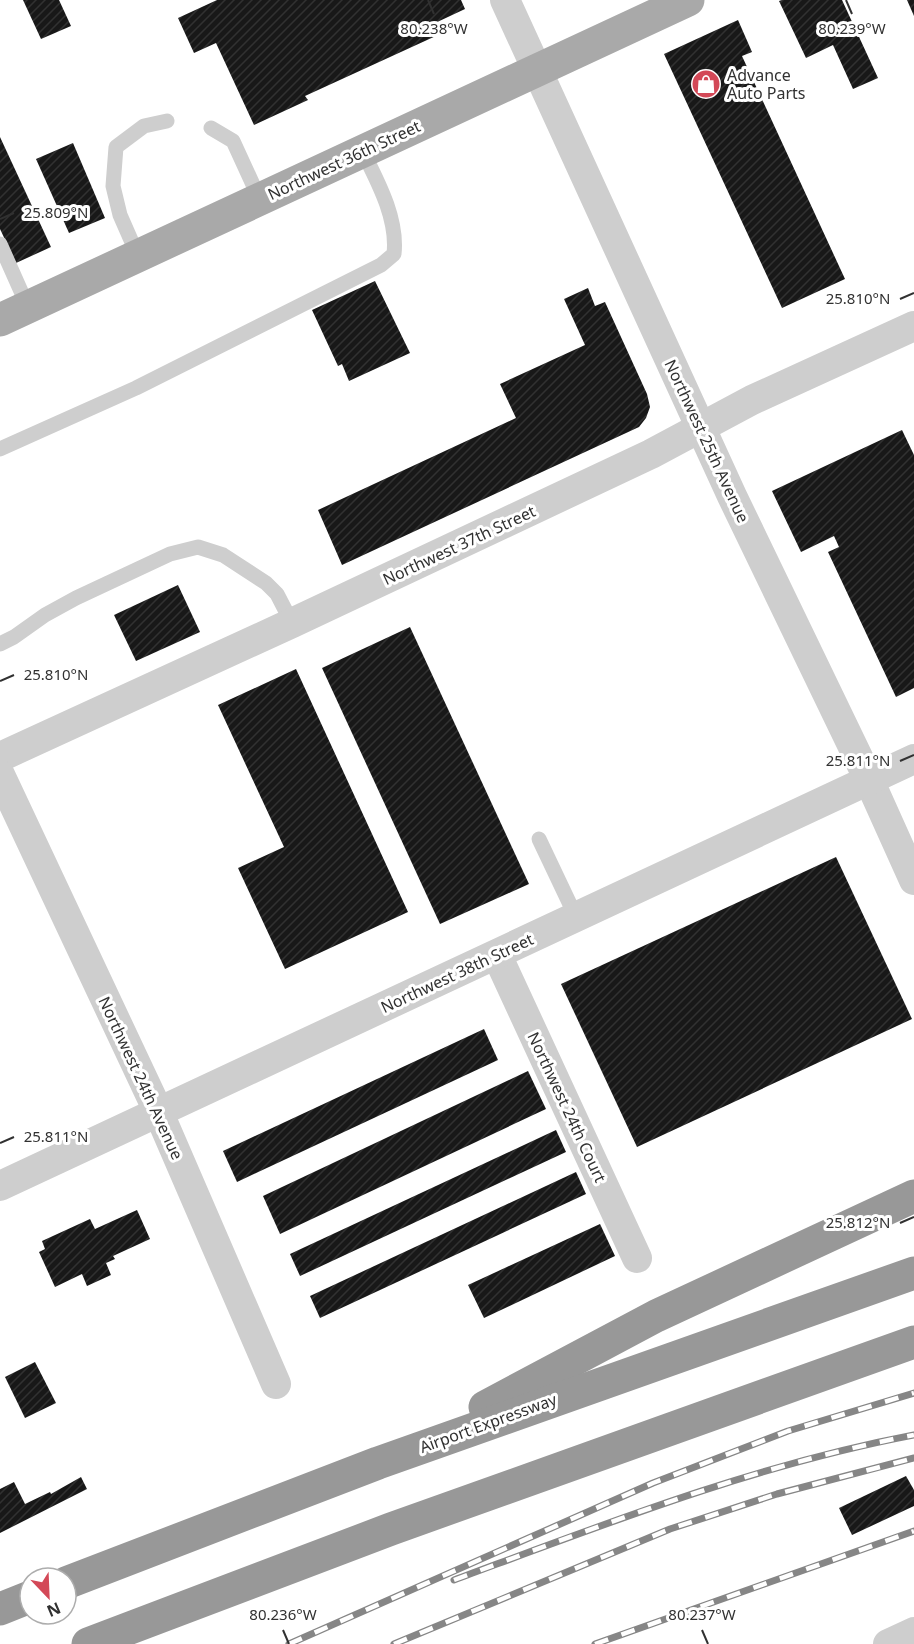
<svg xmlns="http://www.w3.org/2000/svg" width="914" height="1644" font-family="'Noto Sans',sans-serif">
<style>
.building{fill:url(#building-hatch)}
.lines{fill:none;stroke-linecap:round;stroke-linejoin:round}
.service{stroke:#cecece;stroke-width:15}
.minor{stroke:#cecece;stroke-width:30}
.primary{stroke:#a9a9a9;stroke-width:33}
.motorway{stroke:#989898;stroke-width:33}
.rail-casing{stroke:#868686;stroke-width:7}
.rail{stroke:#fff;stroke-width:4.5;stroke-dasharray:14;stroke-linecap:butt}
.ticks{fill:none;stroke:#313131;stroke-width:2}
.labels{text-anchor:middle;stroke-width:6;stroke-linejoin:round;paint-order:stroke}
.poi-label{font-size:16px;fill:#313131;stroke:#fff;text-anchor:start}
.street-label{font-size:16px;fill:#313131;stroke:#fff}
.ticks-label{font-size:15px;text-anchor:middle;fill:#313131;stroke:#fff;stroke-width:6;stroke-linejoin:round;paint-order:stroke}
</style>
<defs>
<pattern id="building-hatch" width="6" height="6" patternUnits="userSpaceOnUse" patternTransform="scale(1.5)"><rect width="6" height="6" fill="#181818"/><path d="M-1 1l2-2M0 6l6-6M5 7l2-2" fill="none" stroke="#313131"/></pattern>
</defs>
<rect width="100%" height="100%" fill="#fff"/>
<g class="building">
<path d="M23,0H59L71,26L41,39Z"/>
<path d="M217,0H461L465,9L433,24L438,35L305,96L308,100L254,125L216,43L194,53L178,18Z"/>
<path d="M782,0H842L878,78L853,89L833,45L806,58L779,1Z"/>
<path d="M907,0H914V16Z"/>
<path d="M738,20L752,52L742,56L845,279L782,308L664,54Z"/>
<path d="M0,137L51,247L16,263L0,229Z"/>
<path d="M73,143L105,218L69,233L36,159Z"/>
<path d="M375,281L410,353L349,381L342,364L338,366L312,310Z"/>
<path d="M588,288L595,306L605,302L647,394L650,407L646,418L639,427L342,565L318,510L516,418L500,384L585,345L564,299Z"/>
<path d="M902,430L914,455V688L896,697L828,552L839,547L834,536L801,552L772,491Z"/>
<path d="M178,585L200,632L136,661L114,615Z"/>
<path d="M410,627L529,884L440,924L322,668Z"/>
<path d="M296,669L408,912L285,969L238,868L284,847L218,705Z"/>
<path d="M836,857L912,1019L637,1147L561,984Z"/>
<path d="M484,1029L498,1060L237,1182L223,1151Z"/>
<path d="M528,1071L546,1109L280,1234L263,1196Z"/>
<path d="M556,1130L566,1152L300,1276L290,1254Z"/>
<path d="M576,1172L586,1194L320,1318L310,1296Z"/>
<path d="M137,1210L150,1239L113,1256L115,1259L106,1263L111,1275L87,1286L82,1274L55,1287L39,1252L45,1249L42,1241L90,1219L95,1229Z"/>
<path d="M600,1224L615,1256L484,1318L468,1285Z"/>
<path d="M35,1362L56,1403L25,1418L5,1377Z"/>
<path d="M906,1476L914,1490V1506L852,1535L839,1508Z"/>
<path d="M81,1477L87,1489L0,1533V1489L14,1482L25,1504L50,1492L51,1494Z"/>
</g>
<g class="lines">
<g class="service">
<path d="M211,128L233,141L260,200"/>
<path d="M0,244L28,307"/>
<path d="M138,256L120,215L113,186L116,147L144,126L167,121"/>
<path d="M0,449L136,388L381,265L394,254C398,219 378,182 363,152"/>
<path d="M0,644L14,637L45,615L76,598L170,554L198,547L223,555L266,583L277,594L292,623"/>
<path d="M539,839L576,917"/>
</g>
<g class="minor">
<path d="M505,0L732,496L869,780L914,880"/>
<path d="M0,757L292,623L651,454L752,400L914,326"/>
<path d="M0,775L158,1111L276,1384"/>
<path d="M497,955L637,1258"/>
<path d="M0,1186L914,759"/>
<path d="M888,1644L914,1632"/>
</g>
<path class="primary" d="M0,320L688,0"/>
<g class="motorway">
<path d="M485,1407L656,1316L914,1196"/>
<path d="M66,1583L378,1463L914,1273"/>
<path d="M0,1609L30,1597"/>
<path d="M88,1644L391,1529L914,1342"/>
</g>
<g class="rail-casing">
<g id="rail">
<path d="M454,1580C605,1524 755,1465 914,1435"/>
<path d="M289,1644L653,1483L788,1431L914,1393"/>
<path d="M394,1644L670,1529L777,1494L914,1458"/>
<path d="M595,1644L914,1531"/>
</g>
</g>
<use href="#rail" class="rail"/>
</g>
<path class="ticks" d="M428,0L434,14M846,0L852,14M0,219L14,213M900,299L914,293M0,681L14,675M900,761L914,755M0,1143L14,1137M900,1223L914,1217M283,1630L289,1644M702,1630L708,1644"/>
<defs>
<g id="shop-disc" transform="scale(1.5)"><circle r="9.5" fill="#d34857" stroke="#fff"/><path d="M-5-2.5h2.3a2.7 3.5 0 0 1 5.4 0H5L5.5 6h-11ZM-1.5-2.5h3a1.5 2.3 0 0 0-3 0Z" fill="#fff"/></g>
</defs>
<g fill-rule="evenodd">
<use href="#shop-disc" x="706" y="84"/>
</g>
<g class="labels">
<g class="poi-label">
<text x="727" y="81">Advance<tspan x="727" dy="18">Auto Parts</tspan></text>
</g>
<g class="street-label">
<text transform="translate(344 160) rotate(-25)" y="6">Northwest 36th Street</text>
<text transform="translate(707 441) rotate(65)" y="6">Northwest 25th Avenue</text>
<text transform="translate(459 545) rotate(-25)" y="6">Northwest 37th Street</text>
<text transform="translate(457 973) rotate(-25)" y="6">Northwest 38th Street</text>
<text transform="translate(141 1078) rotate(65)" y="6">Northwest 24th Avenue</text>
<text transform="translate(567 1107) rotate(65)" y="6">Northwest 24th Court</text>
<text transform="translate(488 1423) rotate(-20)" y="6">Airport Expressway</text>
</g>
</g>
<g class="ticks-label">
<text x="434" y="34">80.238°W</text>
<text x="852" y="34">80.239°W</text>
<text x="56" y="218">25.809°N</text>
<text x="858" y="304">25.810°N</text>
<text x="56" y="680">25.810°N</text>
<text x="858" y="766">25.811°N</text>
<text x="56" y="1142">25.811°N</text>
<text x="858" y="1228">25.812°N</text>
<text x="283" y="1620">80.236°W</text>
<text x="702" y="1620">80.237°W</text>
</g>
<g transform="translate(48 1596) rotate(157)"><circle r="28" fill="#ffffff" stroke="#adadad" stroke-width="1.5"/>
<path d="M0-4.5L10 22L0 15L-10 22Z" fill="#d34857"/>
<text y="-9" font-size="16" font-weight="bold" text-anchor="middle" fill="#313131">N</text>
</g>
</svg>
